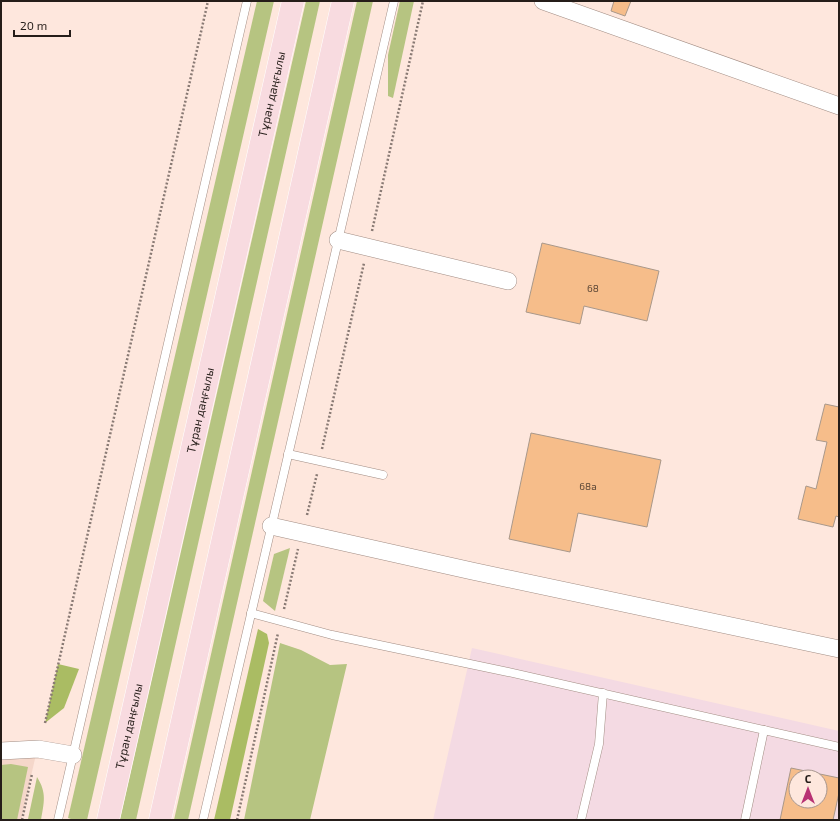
<svg xmlns="http://www.w3.org/2000/svg" width="840" height="821" font-family="'Exo 2',sans-serif">
<style>
.built{fill:#f5d7ca}
.education{fill:#f4dae3;fill-rule:evenodd}
.green{fill:#b6c481}
.forest{fill:#aabc63}
.building{fill:#f6bd8a;stroke:#a9988a;fill-rule:evenodd}
.lines{fill:none;stroke-linecap:round;stroke-linejoin:round}
.service-casing{stroke:#a28d84;stroke-width:9}
.minor-casing{stroke:#a28d84;stroke-width:18}
.primary-casing{stroke:#fff;stroke-width:23}
.path{stroke:#897a74;stroke-width:2.5;stroke-dasharray:2 2;stroke-linecap:butt}
.service{stroke:#fff;stroke-width:8}
.minor{stroke:#fff;stroke-width:17}
.primary{stroke:#f8dbe0;stroke-width:22}
.labels{text-anchor:middle;stroke-width:3;stroke-linejoin:round;paint-order:stroke}
.number-label{font-size:10px;fill:#594535}
.street-label{font-size:12px;fill:#251d19;stroke:#fee7dd}
</style>
<rect width="100%" height="100%" fill="#fee7dd"/>
<path class="built" d="M37,750L21,820H1V755Z"/>
<path class="education" d="M472,648L839,731V820H433ZM796,777H820V801H796Z"/>
<g class="green">
<path d="M257,1H274L87,820H74L68,818Z"/>
<path d="M306,1H320L136,820H120Z"/>
<path d="M357,1H373L188,820H174Z"/>
<path d="M400,1H414L393,98L388,96V55Z"/>
<path d="M290,548L275,611L263,601L274,554Z"/>
<path d="M280,643L301,650L330,665L347,664L310,820H244Z"/>
<path d="M11,764L28,767L17,820H1V765Z"/>
<path d="M37,777C47,793 44,802 41,820L28,819Z"/>
</g>
<g class="forest">
<path d="M258,629L267,634L269,643L230,820H214Z"/>
<path d="M58,664L79,669L64,708L45,723Z"/>
</g>
<g class="building">
<path d="M614,1H631L625,16L611,11Z"/>
<path d="M542,243L659,271L647,321L584,306L580,324L526,312Z"/>
<path d="M825,404L839,407V517L836,516L833,527L798,519L806,486L816,489L827,442L816,440Z"/>
<path d="M531,433L661,460L647,527L578,513L570,552L509,539Z"/>
<path d="M791,768L839,778V793L833,820H780ZM796,777H820V801H796Z"/>
</g>
<g class="lines">
<g class="service-casing">
<g id="service">
<path d="M288,454L383,475"/>
<path d="M251,613L332,635L508,672L839,747"/>
<path d="M58,820L247,1"/>
<path d="M203,820L394,1"/>
<path d="M581,820L599,744L603,693"/>
<path d="M745,820L764,730"/>
</g>
</g>
<g class="minor-casing">
<g id="minor">
<path d="M543,1L839,106"/>
<path d="M338,240L508,281"/>
<path d="M271,526L472,571L839,649"/>
<path d="M1,751L38,749L73,755"/>
</g>
</g>
<g class="primary-casing">
<g id="primary">
<path id="s1" d="M108,820L293,1"/>
<path d="M160,820L343,1"/>
</g>
</g>
<g class="path">
<path d="M372,231L423,1"/>
<path d="M322,449L364,263"/>
<path d="M307,515L317,474"/>
<path d="M284,609L298,549"/>
<path d="M45,723L208,1"/>
<path d="M22,820L32,774"/>
<path d="M237,820L278,633"/>
</g>
<use href="#service" class="service"/>
<use href="#minor" class="minor"/>
<use href="#primary" class="primary"/>
</g>
<g class="labels">
<g class="number-label">
<text x="593" y="292">68</text>
<text x="588" y="490">68а</text>
</g>
<g class="street-label">
<text dy="4" stroke="none"><textPath href="#s1" startOffset="744">Тұран даңғылы</textPath></text>
<text dy="4" stroke="none"><textPath href="#s1" startOffset="420">Тұран даңғылы</textPath></text>
<text dy="4" stroke="none"><textPath href="#s1" startOffset="96">Тұран даңғылы</textPath></text>
</g>
</g>
<rect width="840" height="821" fill="none" stroke="#251d19" stroke-width="4"/>
<g transform="translate(808 789)"><circle r="19" fill="#fee7dd" stroke="#a7968f"/>
<path d="M0-3L7 15L0 10L-7 15Z" fill="#b83173"/>
<text y="-6" font-size="11" font-weight="bold" text-anchor="middle" fill="#251d19">С</text>
</g>
<path d="M14 30v6h56v-6" fill="none" stroke="#251d19" stroke-width="2"/>
<text x="20" y="30" font-size="12" fill="#251d19" stroke="#fee7dd" stroke-width="3" paint-order="stroke">20 m</text>
</svg>
